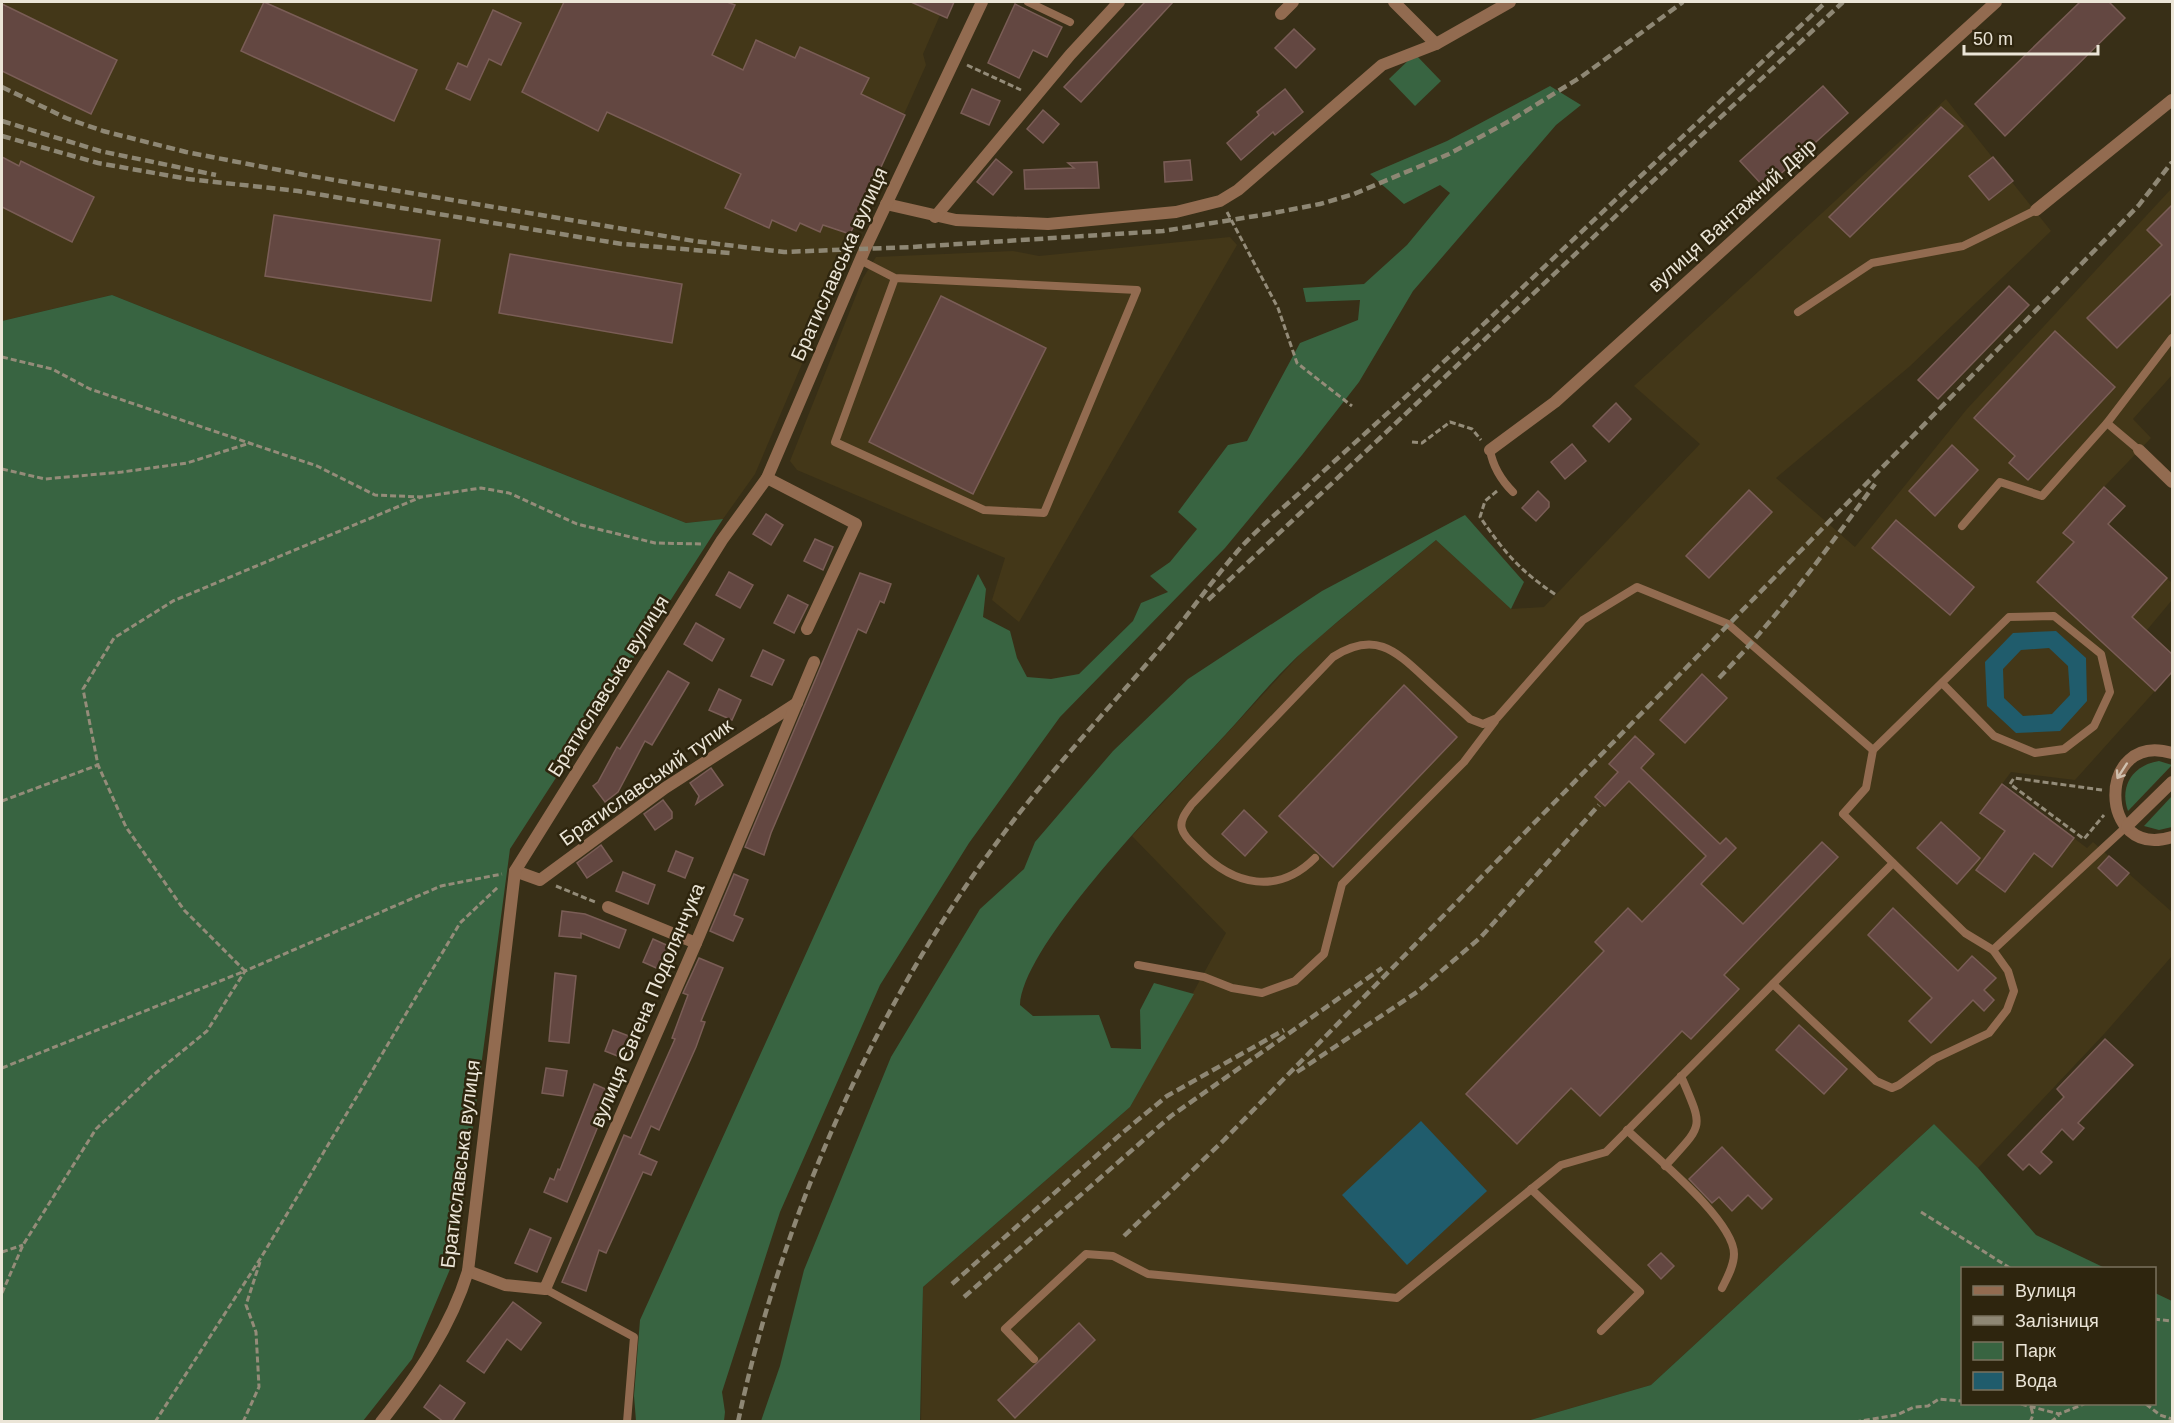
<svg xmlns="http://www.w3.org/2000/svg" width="2174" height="1423" font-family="Helvetica,sans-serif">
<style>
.built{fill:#433718}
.green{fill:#386441}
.water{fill:#205c6c;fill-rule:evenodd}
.building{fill:#634741;stroke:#7a5d56;stroke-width:1.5}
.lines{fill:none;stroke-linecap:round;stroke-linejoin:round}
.path{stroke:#948c79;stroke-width:3;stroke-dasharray:6 3;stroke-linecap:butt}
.service{stroke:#926b50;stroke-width:8}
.minor{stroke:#926b50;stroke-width:12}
.rail{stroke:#8e8774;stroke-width:4.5;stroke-dasharray:9 4.5;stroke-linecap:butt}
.oneway{stroke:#d0c0ae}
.labels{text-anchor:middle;stroke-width:5;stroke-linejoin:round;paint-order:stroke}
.street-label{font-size:20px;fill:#ebe5d7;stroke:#2e250e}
</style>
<rect width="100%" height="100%" fill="#382f17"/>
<g class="built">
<path d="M2,2H954L947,18L940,15L923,54L926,65L837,264L840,275L755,474L723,519L686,523L112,295L2,321Z"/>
<path d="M1946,99L2051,231L1909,367L1776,478L1855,547L1967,409L2172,188V375L2133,419L2151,438L2104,487L2125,506L2109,524L2172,583V600L2147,630L2172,654V672L2075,780L2011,772L2002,784L2087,848L2093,842L2172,912V956L2105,1033L1978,1168L1934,1124L1651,1385L1527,1421L921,1422L923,1287L1130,1107L1226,933L1132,836L1305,649L1436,540L1511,609L1544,607L1700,444L1634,386Z"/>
<path d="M1230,237L1237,245L1019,622L992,600L1005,558L797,470L790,461L863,278L876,257L1013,251L1039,256Z"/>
</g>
<g class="green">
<path d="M1415,54L1441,81L1415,106L1389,79Z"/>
<path d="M1550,86L1581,105L1556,125L1413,291L1359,382L1302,455L1225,548L1060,717L969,843L880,985L780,1212L722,1392L725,1412L724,1421H636L634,1396L640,1320L978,574L986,589L983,617L1010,631L1017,658L1027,677L1051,679L1079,674L1133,621L1141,603L1168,592L1150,576L1170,562L1197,529L1178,512L1228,445L1247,441L1300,343L1358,320L1360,300L1306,302L1303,288L1364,284L1407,245L1450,193L1440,185L1404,204L1370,174L1447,141Z"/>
<path d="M112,295L686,523L723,519L510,849L456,1255L412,1359L363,1421H2V321Z"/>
<path d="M1465,515L1524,582L1511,609L1436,540C1393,576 1349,611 1307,648C1278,673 1253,705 1226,734C1179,785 1023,941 1020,1005L1033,1016L1099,1015L1111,1048L1141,1049L1140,1010L1154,983L1194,994L1130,1107L923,1287L920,1421H761L780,1366L804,1270L891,1057L980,909L1024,869L1035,842L1113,751L1188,679L1322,591Z"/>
<path d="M2159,761L2172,765L2128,811C2119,786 2133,765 2159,761Z"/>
<path d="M2172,796V827L2159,830L2144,826Z"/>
<path d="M1934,1124L1978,1168L2036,1235L2105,1268H1962V1404H2154L2155,1293L2172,1301V1421H1527L1651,1385Z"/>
</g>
<g class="water">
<path d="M2056,631L2086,658L2087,701L2060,731L2016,733L1987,706L1985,662L2013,633ZM2049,648L2068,666L2070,695L2052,714L2023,716L2004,698L2003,669L2021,650Z"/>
<path d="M1421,1121L1487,1191L1407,1265L1342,1195Z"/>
</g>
<g class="building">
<path d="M264,2L417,70L394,121L241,51Z"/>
<path d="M564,2H727L735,5L712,55L743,70L756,40L795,58L800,47L869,78L861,94L905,115L850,234L823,225L820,232L800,223L796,231L772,220L769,228L725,208L741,174L607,112L598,131L522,92Z"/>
<path d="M911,2H954L947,18Z"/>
<path d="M1145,2H1173L1081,102L1064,87Z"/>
<path d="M2080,2H2109L2125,18L2005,136L1975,104Z"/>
<path d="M2,4L117,60L91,114L2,71Z"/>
<path d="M1015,4L1062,27L1047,57L1033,50L1019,78L988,63Z"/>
<path d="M493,10L521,23L501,65L489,59L470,100L446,89L458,63L467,67Z"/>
<path d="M1294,29L1315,49L1296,68L1275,48Z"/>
<path d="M1823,86L1848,113L1765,188L1740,161Z"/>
<path d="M972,89L1000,101L989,125L961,113Z"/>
<path d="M1285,89L1303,112L1275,135L1273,132L1241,160L1227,143L1259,115L1257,112Z"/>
<path d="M1941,107L1963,126L1850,237L1829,217Z"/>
<path d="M1043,110L1059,124L1043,143L1027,129Z"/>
<path d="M2,157L19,166L21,161L94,197L72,242L2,207Z"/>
<path d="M1993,157L2013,181L1989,200L1969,176Z"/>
<path d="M996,159L1012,172L993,195L977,182Z"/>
<path d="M1190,160L1192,180L1165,182L1164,162Z"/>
<path d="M1097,162L1099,188L1025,189L1024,170L1074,168L1068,163Z"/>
<path d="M2172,205V293L2117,348L2087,318L2162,245L2147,230Z"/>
<path d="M274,215L440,240L431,301L265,276Z"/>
<path d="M510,254L682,284L672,343L499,313Z"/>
<path d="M2009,286L2029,305L1938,399L1918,380Z"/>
<path d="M941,296L1046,348L973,494L869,442Z"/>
<path d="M2055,331L2115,387L2028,480L2009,463L2015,456L1974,418Z"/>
<path d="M1616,403L1631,419L1609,442L1593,426Z"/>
<path d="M1572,444L1586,461L1565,479L1551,462Z"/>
<path d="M1952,445L1978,470L1935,516L1909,491Z"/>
<path d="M2104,487L2125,506L2108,524L2167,578L2132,617L2172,654V672L2155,691L2037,582L2074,542L2063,533Z"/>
<path d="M1749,490L1772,512L1709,578L1686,556Z"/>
<path d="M1538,491L1549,502V507L1536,521L1522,508Z"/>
<path d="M766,514L783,525L771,545L753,534Z"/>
<path d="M1896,520L1974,587L1950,615L1872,548Z"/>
<path d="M815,539L833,547L823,570L804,561Z"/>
<path d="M729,572L753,585L740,608L716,595Z"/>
<path d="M860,573L891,584L884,603L880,601L866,633L858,629L771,833L764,855L745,847Z"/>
<path d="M788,595L808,605L794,633L774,623Z"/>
<path d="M696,623L724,639L712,661L684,644Z"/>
<path d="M763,650L784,660L772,685L751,676Z"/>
<path d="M668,671L689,683L652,745L645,741L618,792L605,802L593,786L598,782L617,747L620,749Z"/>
<path d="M1702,674L1727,698L1685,743L1660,720Z"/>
<path d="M1404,685L1457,737L1333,867L1279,816Z"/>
<path d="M719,689L741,700L732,720L709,710Z"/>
<path d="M1635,736L1654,754L1641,768L1720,844L1726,838L1736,848L1701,884L1743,924L1822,842L1838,857L1724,975L1739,989L1691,1039L1682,1031L1600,1116L1571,1088L1517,1144L1466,1094L1604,951L1595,942L1628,908L1642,922L1706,856L1629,781L1605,806L1595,797L1618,772L1609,764Z"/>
<path d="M711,768L723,785L696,804L699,796L690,783Z"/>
<path d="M2002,784L2074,838L2052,867L2034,853L2005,892L1976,870L2005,831L1980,813Z"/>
<path d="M663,800L672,812V818L655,830L644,814Z"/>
<path d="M1244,810L1267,832L1245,856L1222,834Z"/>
<path d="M1941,822L1980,858L1957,884L1917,848Z"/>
<path d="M601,845L612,861L587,878L577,863Z"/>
<path d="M676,851L693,858L685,878L668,871Z"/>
<path d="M2109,856L2129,873L2117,886L2098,868Z"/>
<path d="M623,872L655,885L648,904L616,891Z"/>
<path d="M734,874L748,880L734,915L743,919L733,941L710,931Z"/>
<path d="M1893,908L1958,971L1972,956L1996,978L1984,990L1994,1000L1984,1011L1973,1000L1931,1043L1909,1021L1932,998L1868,935Z"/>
<path d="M562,911L585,914L626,930L619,948L581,933V938L559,936Z"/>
<path d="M653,939L673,948L663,971L643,962Z"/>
<path d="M699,958L723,968L701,1021L705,1022L696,1047L659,1130L651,1126L639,1154L657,1162L651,1175L643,1172L606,1253L599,1250L586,1291L562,1282L624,1135L631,1138L675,1039L672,1038L688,995L683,993Z"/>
<path d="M555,973L576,976L569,1043L549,1041Z"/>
<path d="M1799,1025L1847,1069L1824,1094L1776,1050Z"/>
<path d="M613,1030L634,1038L625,1059L605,1051Z"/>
<path d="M2105,1039L2133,1065L2078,1123L2084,1128L2073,1140L2062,1129L2041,1152L2052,1162L2040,1174L2029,1164L2023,1170L2008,1155L2064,1097L2057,1089Z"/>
<path d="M546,1068L567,1071L563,1096L542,1093Z"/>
<path d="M594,1084L612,1092L567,1202L544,1192L550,1178L554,1180L558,1169L560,1170Z"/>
<path d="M1722,1147L1772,1199L1762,1209L1748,1195L1732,1211L1719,1197L1712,1203L1689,1179Z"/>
<path d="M530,1229L551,1238L537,1272L515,1263Z"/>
<path d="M1661,1253L1674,1266L1661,1279L1648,1265Z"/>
<path d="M513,1302L541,1323L521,1350L507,1339L484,1373L467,1361Z"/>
<path d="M1079,1323L1095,1340L1015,1418L998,1400Z"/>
<path d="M440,1385L465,1403L452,1422H444L424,1407Z"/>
</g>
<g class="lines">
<g class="path">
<path d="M967,65L1021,90"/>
<path d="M1227,212L1278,308L1297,363L1352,406"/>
<path d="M2,357L52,369L90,389L317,466L375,495L421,497L481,488L509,493L577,524L655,543L702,544"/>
<path d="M1412,442L1422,443L1450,422L1472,429L1481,440"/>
<path d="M2,469L45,479L122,472L187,463L250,443"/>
<path d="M1497,491L1485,501L1480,517C1505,553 1519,570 1556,595"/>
<path d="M2102,790L2014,778L2010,784L2084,839L2104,815"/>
<path d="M2,801L98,765"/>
<path d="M556,886L595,902"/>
<path d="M2,1068L245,971L184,910L126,827L98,765L83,689L114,638L173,601L421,497"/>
<path d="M1921,1212L2010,1268"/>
<path d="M2,1252L23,1245"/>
<path d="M2,1293L23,1245L96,1129L152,1076L207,1031L245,971L441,886L502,874"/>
<path d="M2154,1319L2172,1321"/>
<path d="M2021,1404L2059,1414L2084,1404"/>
<path d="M2146,1404L2160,1415L2172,1419"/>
<path d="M155,1422L262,1256L460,923L498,887"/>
<path d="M243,1422L259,1387L256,1332L246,1305L260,1262"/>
<path d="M1780,1422H1845"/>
<path d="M1855,1422L1897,1415L1914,1407L1928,1406L1939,1399L1962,1401"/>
<path d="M2030,1422L2033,1415L2031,1407"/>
<path d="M2051,1422L2059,1415"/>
</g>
<g class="service">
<path d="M1028,2L1070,22"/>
<path d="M860,260L895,278L1137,290L1044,513L984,510L835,442L895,278"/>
<path d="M1798,312L1872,263L1963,246L2036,210"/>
<path d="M2107,423L2139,450"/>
<path d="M1490,450C1493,467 1501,480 1513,492"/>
<path d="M1962,526L2000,482L2042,496L2107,423L2172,338"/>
<path d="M1942,683L1994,736L2035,753L2064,749L2094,726L2110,692L2101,654L2054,616L2009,617L1873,750L1866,788L1843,814L1965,933L1993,950L2127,826"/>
<path d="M1315,858C1278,895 1234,886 1199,850C1193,844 1184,837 1182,829C1179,820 1187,811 1192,804L1333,657C1374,631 1394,649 1425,678C1440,692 1455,705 1470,719L1483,724L1497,718L1583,620L1637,587L1728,624L1873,750"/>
<path d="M1138,965L1204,977L1232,988L1262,993L1295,981L1324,954L1342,884L1464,762L1495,721"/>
<path d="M1773,984L1876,1081L1892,1088L1899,1085L1934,1059L1989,1033L2007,1010L2014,991L2008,971L1993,950"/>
<path d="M1627,1130C1653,1155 1734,1220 1734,1254C1734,1266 1727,1278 1722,1288"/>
<path d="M1665,1166C1704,1123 1704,1130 1681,1076"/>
<path d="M1531,1189L1640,1292L1601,1331"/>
<path d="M545,1289L634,1337L627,1422"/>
<path d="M1034,1359L1005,1329L1086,1254L1113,1256L1148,1274L1397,1298L1561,1165L1606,1152L1893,863"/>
</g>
<g class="minor">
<path d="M1394,2L1436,44"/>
<path d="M1281,14L1293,2"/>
<path d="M886,204L956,220L1048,224L1176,212L1220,201L1238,190L1382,65L1436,44L1510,2"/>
<path d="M2036,210L2172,100"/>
<path d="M935,217L1070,55L1119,2"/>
<path d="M1490,450L1555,402L1996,2"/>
<path d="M2139,450L2172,482"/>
<path d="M767,478L856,524L807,629"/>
<path d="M2172,753C2096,730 2097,861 2172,837"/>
<path d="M2127,826L2172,782"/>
<path d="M515,871L540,880L665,788L797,703"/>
<path d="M608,907L696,943"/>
<path d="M468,1271L505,1285L545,1289L696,943L814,662"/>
<path d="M381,1422C417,1376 451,1327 468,1271L515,871L722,540L767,478L865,249L982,2"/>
</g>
<g class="rail">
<path d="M2,87L66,118L103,131L186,152L305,175L694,241L784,252L912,247L1163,231L1268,214L1320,204L1354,194L1449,154L1513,119L1581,77L1683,2"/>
<path d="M2,121L100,151L216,175"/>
<path d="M2,136L98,163L188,179L298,191L622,244L730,253"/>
<path d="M1208,600L1843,2"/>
<path d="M1719,678C1777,618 1825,552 1875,484"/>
<path d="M1297,1072L1417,992L1481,937L1599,805"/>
<path d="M1124,1236L1224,1140L2139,205L2172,162"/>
<path d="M952,1284L1122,1133L1167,1096L1284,1030"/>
<path d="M964,1297L1171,1116L1382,968"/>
<path d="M738,1422C782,1215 876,1002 1004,833C1055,765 1114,703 1169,638C1194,607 1217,574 1243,545C1262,525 1284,507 1304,489C1353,444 1404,399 1453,353C1577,236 1701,119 1826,2"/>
</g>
</g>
<defs><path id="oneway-shaft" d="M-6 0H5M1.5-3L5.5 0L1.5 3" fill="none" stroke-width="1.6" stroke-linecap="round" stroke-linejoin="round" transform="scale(1.5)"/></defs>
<use class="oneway" href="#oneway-shaft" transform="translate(2122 771) rotate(123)"/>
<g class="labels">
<g class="street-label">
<text transform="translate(1732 215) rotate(-42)" y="7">вулиця Вантажний Двір</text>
<text transform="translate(839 264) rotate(-66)" y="7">Братиславська вулиця</text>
<text transform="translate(608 686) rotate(-58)" y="7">Братиславська вулиця</text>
<text transform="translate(646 782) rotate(-35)" y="7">Братиславський тупик</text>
<text transform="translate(647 1005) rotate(-67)" y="7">вулиця Євгена Подолянчука</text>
<text transform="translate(460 1164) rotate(-83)" y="7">Братиславська вулиця</text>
</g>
</g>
<rect width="2174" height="1423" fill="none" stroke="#ebe5d7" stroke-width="6"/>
<rect x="1961" y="1267" width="195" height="138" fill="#2e250e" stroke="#7a725e" stroke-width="1.5"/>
<rect x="1973" y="1286" width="30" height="9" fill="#926b50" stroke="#7a725e" stroke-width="1.5"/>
<text x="2015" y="1297" font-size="18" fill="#ebe5d7">Вулиця</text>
<rect x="1973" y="1316" width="30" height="9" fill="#8e8774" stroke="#7a725e" stroke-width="1.5"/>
<text x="2015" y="1327" font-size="18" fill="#ebe5d7">Залізниця</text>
<rect x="1973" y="1342" width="30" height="18" fill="#386441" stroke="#7a725e" stroke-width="1.5"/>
<text x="2015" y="1357" font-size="18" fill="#ebe5d7">Парк</text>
<rect x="1973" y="1372" width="30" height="18" fill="#205c6c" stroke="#7a725e" stroke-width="1.5"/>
<text x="2015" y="1387" font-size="18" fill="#ebe5d7">Вода</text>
<path d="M1964 45v9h134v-9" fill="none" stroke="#ebe5d7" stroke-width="3"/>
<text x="1973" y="45" font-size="18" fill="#ebe5d7" stroke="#2e250e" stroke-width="4.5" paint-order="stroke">50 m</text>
</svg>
